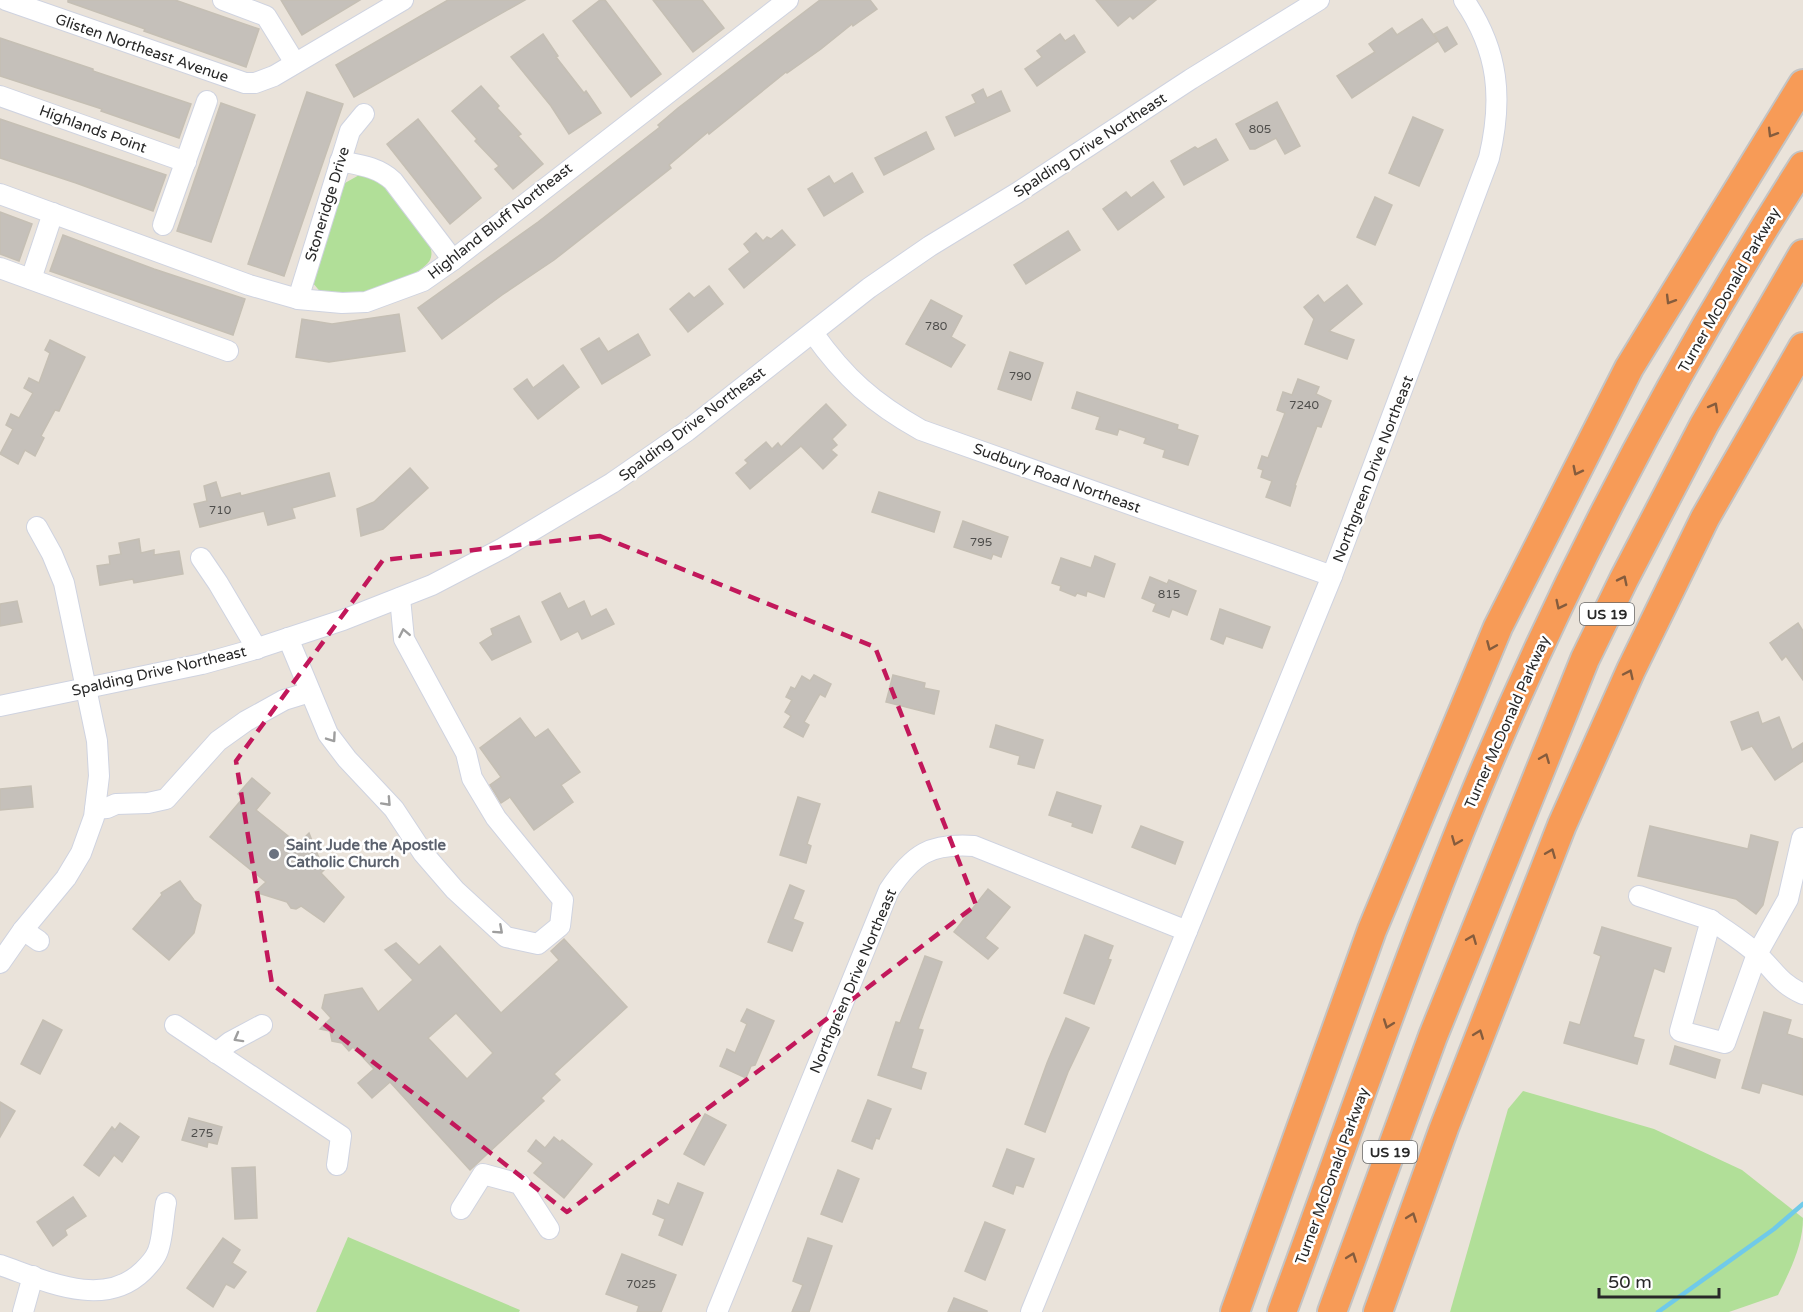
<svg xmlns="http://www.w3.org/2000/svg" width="1803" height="1312" font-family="'Varela Round',sans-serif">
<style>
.green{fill:#b1df98}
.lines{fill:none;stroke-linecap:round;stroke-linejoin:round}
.stream{stroke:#70cae9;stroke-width:4.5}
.building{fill:#c5c0ba;stroke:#c5bfb4;stroke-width:1.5;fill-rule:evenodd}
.minor-casing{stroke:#cfd3e0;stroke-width:22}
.highway-casing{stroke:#c3c3c3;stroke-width:32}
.minor{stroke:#fff;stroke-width:20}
.highway{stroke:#f79b57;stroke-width:28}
.oneway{stroke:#855c3d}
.oneway2{stroke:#9e9e9e}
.marked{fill:none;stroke:#c2185b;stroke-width:4.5;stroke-dasharray:12 8;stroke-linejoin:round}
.worship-dot{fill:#6b7280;stroke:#fff;stroke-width:2}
.labels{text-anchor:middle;stroke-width:5;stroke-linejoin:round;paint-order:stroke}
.number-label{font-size:12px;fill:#4f4e4c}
.shield{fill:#fff;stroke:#686868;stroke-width:1.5}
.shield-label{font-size:14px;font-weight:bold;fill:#282828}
.street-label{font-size:15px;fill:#282828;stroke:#fff}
.worship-label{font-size:15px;font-weight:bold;fill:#5b616d;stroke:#fff;text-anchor:start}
</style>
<rect width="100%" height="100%" fill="#eae3da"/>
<g class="green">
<path d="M361,174L384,184L428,242C431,248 433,253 430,260C419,279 358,296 336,296C332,295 327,294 322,294L313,283L312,271L345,183Z"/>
<path d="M1523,1091L1654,1129L1742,1170L1803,1218C1803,1245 1790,1271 1778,1295L1729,1312H1450L1508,1109Z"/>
<path d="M348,1237L520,1310L519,1312H316Z"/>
</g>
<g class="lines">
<path class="stream" d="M1658,1312L1774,1229L1803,1204"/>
</g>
<g class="building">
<path d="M68,0H175L259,29L246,67L144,31L145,29L68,2Z"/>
<path d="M281,0H360L302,35Z"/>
<path d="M448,0H525L354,97L336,65Z"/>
<path d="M600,0H605L661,74L631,97L573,21Z"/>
<path d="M653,0H702L724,28L693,52Z"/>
<path d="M820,0H870L877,9L853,26L852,24L821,49L787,73L786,72L709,134L708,132L669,165L671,168L554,260L502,295L442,339L418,308L538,222L660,127L658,125L678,108Z"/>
<path d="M1096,0H1156L1133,19L1130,16L1118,26Z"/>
<path d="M1422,19L1438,41L1352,98L1337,76L1375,52L1369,44L1392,28L1397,35Z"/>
<path d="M1447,27L1457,44L1445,52L1434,34Z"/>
<path d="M543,34L558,56L556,57L584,93L586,91L601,113L569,134L551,106L511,57Z"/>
<path d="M1060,34L1065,41L1074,35L1085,52L1037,86L1025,69L1042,57L1037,51Z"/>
<path d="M0,38L93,69V71L191,104L179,138L101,111L102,109L0,76Z"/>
<path d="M481,86L499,106L497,108L521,134L518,136L543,164L513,189L495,169L499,166L475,141L477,139L452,111Z"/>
<path d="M983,89L987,98L1001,91L1010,111L955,136L946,117L976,103L972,95Z"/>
<path d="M307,92L343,104L284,276L248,264Z"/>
<path d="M1277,102L1300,146L1285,154L1276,138L1255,149H1250L1236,124Z"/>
<path d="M221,103L255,115L211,242L177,231Z"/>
<path d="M1413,117L1443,130L1419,186L1389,173Z"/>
<path d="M0,119L166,175L153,211L76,183L0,158Z"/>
<path d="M418,119L481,198L450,224L387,144Z"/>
<path d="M926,132L934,149L884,175L875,158Z"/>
<path d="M1216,139L1228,160L1184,185L1171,161L1195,147L1198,149Z"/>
<path d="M852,173L863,192L824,216L808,189L829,176L834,184Z"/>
<path d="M1153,182L1164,197L1118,230L1103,209L1126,192L1131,198Z"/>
<path d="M1375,197L1392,205L1375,245L1357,237Z"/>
<path d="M0,212L32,224L19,261L0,254Z"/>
<path d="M782,230L795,245L744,288L729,269L750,252L744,244L756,233L763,241L767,237L771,239Z"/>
<path d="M1068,231L1080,250L1026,284L1014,265Z"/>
<path d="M63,235L154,269L245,299L233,335L50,271Z"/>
<path d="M1347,285L1362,304L1329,331L1354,340L1347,359L1305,344L1314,319L1304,307L1318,295L1324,303Z"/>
<path d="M709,286L723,304L688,332L670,309L689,293L694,298Z"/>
<path d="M931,300L962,316L951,337L965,345L951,367L906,344Z"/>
<path d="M399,314L405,351L329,362L296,357L302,319L332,324Z"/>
<path d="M638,334L650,355L602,384L581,349L599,338L608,352Z"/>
<path d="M50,340L85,357L59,411L55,410L41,436L44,438L35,456L25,450L18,464L0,454L13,429L6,425L11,414L19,418L33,393L24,388L29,378L39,383L50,353L45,350Z"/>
<path d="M1010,352L1043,363L1031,400L998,389Z"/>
<path d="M563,365L579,387L538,419L514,389L527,379L533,388Z"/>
<path d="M1298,379L1319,387L1316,394L1331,401L1321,427L1317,426L1295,485L1296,486L1290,506L1266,497L1272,481L1261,477L1263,470L1258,468L1262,456L1268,458L1285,413L1277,410L1283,392L1292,395Z"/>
<path d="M1077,392L1178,425L1177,429L1198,436L1188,465L1163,457L1165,450L1144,443L1146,438L1119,429L1117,435L1096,429L1100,417L1072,408Z"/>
<path d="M826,404L846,425L832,439L837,445L831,450L837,455L823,469L801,446L750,489L736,473L748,463L745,460L766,442L772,449L778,443L781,447Z"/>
<path d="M410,468L428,488L383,529L361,536L357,509L374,502Z"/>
<path d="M329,473L335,496L292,508L295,518L268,525L264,511L200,527L194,504L207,501L204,486L216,482L221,498L240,493L241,496Z"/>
<path d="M879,492L940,512L934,532L872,512Z"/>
<path d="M963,521L1008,537L1001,557L993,554L991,559L954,547Z"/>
<path d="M139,539L141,553L154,550V555L179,551L183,574L134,583L133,579L100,585L97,566L110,564L109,556L121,554L119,543Z"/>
<path d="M1095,556L1115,564L1104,597L1087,591L1086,596L1077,593L1075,596L1060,590L1061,586L1052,583L1061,558L1091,568Z"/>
<path d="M1150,577L1167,584L1169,580L1196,591L1187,615L1172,609L1169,617L1153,611L1156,604L1142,598Z"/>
<path d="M560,593L568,609L584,601L591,617L606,609L614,624L582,639L578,631L561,640L542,602Z"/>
<path d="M17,601L22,622L0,626V604Z"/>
<path d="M1220,609L1270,627L1262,648L1226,636L1223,644L1211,639Z"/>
<path d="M519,616L531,642L492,660L480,643L493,635L491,629Z"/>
<path d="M1798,623L1803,631V680L1786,656L1782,660L1770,643Z"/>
<path d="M814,675L831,684L825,697L820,694L804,722L809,725L803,737L784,727L791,716L785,712L792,700L786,697L791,687L795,689L802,676L810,681Z"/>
<path d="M893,675L925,683L924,688L939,691L934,714L886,702Z"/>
<path d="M1758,712L1762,724L1779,717L1792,750L1803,743V761L1775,780L1752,746L1742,750L1731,722Z"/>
<path d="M520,718L535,738L548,729L580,772L561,785L573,802L534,830L510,797L501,803L490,785L501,777L480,748Z"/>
<path d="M996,725L1043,740L1034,768L1018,764L1020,756L990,747Z"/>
<path d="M252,778L270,793L256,810L298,844L309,833L321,863L328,866L321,873L344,897L324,922L301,906L296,909L291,908L287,902L255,892L266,882L210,837L243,798L238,794Z"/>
<path d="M31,786L33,807L0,810V789Z"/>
<path d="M1057,792L1101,806L1092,833L1072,826L1073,823L1049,815Z"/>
<path d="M798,797L820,804L807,844L811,846L806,863L780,855Z"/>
<path d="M1141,826L1183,842L1175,864L1132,847Z"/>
<path d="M1650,826L1748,849L1751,835L1778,842L1763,905L1756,914L1736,899L1638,876Z"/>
<path d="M180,881L194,900L201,905L194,933L169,960L133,929L162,895L161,893Z"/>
<path d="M790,885L804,891L793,919L803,923L792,951L768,942Z"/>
<path d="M988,889L1010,907L985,938L998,948L988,959L954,932Z"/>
<path d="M1602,927L1671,948L1664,972L1654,968L1633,1037L1644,1040L1637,1064L1564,1043L1570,1022L1580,1025L1601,956L1594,953Z"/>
<path d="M1085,935L1113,946L1108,959L1111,960L1094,1004L1064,993Z"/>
<path d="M564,939L627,1007L554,1074L560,1080L541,1098L544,1101L470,1170L390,1082L372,1098L358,1083L374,1069L353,1047L349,1051L342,1043L332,1041L330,1031L320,1029L331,1018L322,1008L325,995L362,988L378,1012L413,980L385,950L396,943L419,965L440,946L501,1013L559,960L551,951ZM456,1013L493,1053L467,1079L428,1038Z"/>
<path d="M925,956L942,962L918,1029L923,1030L911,1068L926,1073L921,1089L878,1075L896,1022L900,1023Z"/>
<path d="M747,1009L774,1021L755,1065L751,1066L746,1078L720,1066L727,1049L735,1053L747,1024L741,1021Z"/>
<path d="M1764,1012L1791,1020L1787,1034L1803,1039V1095L1762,1083L1759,1093L1742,1088Z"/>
<path d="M1066,1018L1089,1028L1068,1072L1045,1132L1025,1124L1047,1063Z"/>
<path d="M43,1020L62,1030L40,1074L21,1064Z"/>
<path d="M1675,1046L1720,1060L1715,1078L1670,1064Z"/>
<path d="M868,1100L891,1109L879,1139L876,1138L872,1149L852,1141Z"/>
<path d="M0,1102L15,1111L0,1137Z"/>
<path d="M705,1114L726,1125L704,1165L684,1154Z"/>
<path d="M189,1118L222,1127L217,1144L208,1142L207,1147L182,1140Z"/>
<path d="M120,1123L139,1137L122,1162L114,1155L99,1176L84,1165L112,1127L115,1130Z"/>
<path d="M554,1137L560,1142L562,1140L592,1164L564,1198L534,1173L543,1163L528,1151L536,1140L545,1148Z"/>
<path d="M1007,1149L1034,1159L1023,1187L1016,1185L1013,1194L993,1186Z"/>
<path d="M255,1167L257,1218L235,1219L232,1168Z"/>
<path d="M838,1170L859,1179L842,1222L821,1214Z"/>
<path d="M678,1183L703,1193L682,1245L659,1235L665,1219L653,1214L658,1200L669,1205Z"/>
<path d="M73,1197L86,1216L65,1230L67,1235L53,1246L37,1222Z"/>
<path d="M985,1222L1005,1230L985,1280L965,1271Z"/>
<path d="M223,1238L240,1250L232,1263L246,1272L234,1288L226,1284L213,1307L187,1288Z"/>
<path d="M808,1238L832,1246L809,1312H792L803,1285L793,1281Z"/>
<path d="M622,1254L676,1275L661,1312H637L639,1306L606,1294Z"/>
<path d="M954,1298L987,1311V1312H948Z"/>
</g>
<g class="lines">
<g class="minor-casing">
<g id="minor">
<path d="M6,0L245,83H255L274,76L403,0"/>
<path d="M223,0L266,16L295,63"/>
<path d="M0,96L186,162"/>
<path d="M340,161C360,165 378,167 393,181L453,260"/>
<path d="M0,194L249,285L298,299L342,303L366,302L423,281L453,260L788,0"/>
<path d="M163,225L207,101"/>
<path d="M0,268L228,351"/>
<path d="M31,279L53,213"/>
<path d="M298,299L350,131L364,114"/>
<path d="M813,333C845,378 873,403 921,430L1332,576"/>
<path d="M201,558L218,583L257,649"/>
<path d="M288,638L328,734L347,759L394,809L423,853L455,890L506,937L538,944L560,926L563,900L496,818L472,778L466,753L404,639L400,598"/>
<path d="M0,706L202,664L252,650L343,620L432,585L503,548L612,483L687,431L869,288L930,246L1017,193L1191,79L1319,0"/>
<path d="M95,809L107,808L116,804L148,803L166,799L218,741L246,721L284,700L310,692"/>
<path d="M1802,838L1788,899L1757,954L1725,1043L1680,1031L1711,920C1726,931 1743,941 1757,954C1775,971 1779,983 1803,994"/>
<path d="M1639,896L1711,920"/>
<path d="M23,930L39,941"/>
<path d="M1187,931L1332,576L1489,158C1503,99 1499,51 1464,0"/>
<path d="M0,963L23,930L66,878L81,853L94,817L99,776L97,741L64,583L52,554L37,527"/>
<path d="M175,1025L341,1136L337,1165"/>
<path d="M216,1053L230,1042L262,1025"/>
<path d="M461,1209L483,1174L520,1184L549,1229"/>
<path d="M0,1265C44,1280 103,1310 143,1271C149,1265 154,1260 157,1253C163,1241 163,1217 166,1203"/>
<path d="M23,1312L33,1276"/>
<path d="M717,1312L889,890C913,854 930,843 974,846L1187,931L1031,1312"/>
</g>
</g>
<g class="highway-casing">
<g id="highway">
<path d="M1235,1312L1372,930L1498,627L1629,368L1803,84"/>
<path d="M1282,1312C1345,1141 1403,969 1472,801C1563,580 1675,367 1803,166"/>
<path d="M1332,1312L1433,1036L1585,659L1624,579L1704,425L1803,254"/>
<path d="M1378,1312L1444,1128L1562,825L1631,670L1705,518L1803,347"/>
</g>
</g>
<use href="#minor" class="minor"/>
<use href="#highway" class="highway"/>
</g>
<defs><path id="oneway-chevron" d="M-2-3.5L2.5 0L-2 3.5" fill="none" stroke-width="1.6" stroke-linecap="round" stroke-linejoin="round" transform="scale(1.5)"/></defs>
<g class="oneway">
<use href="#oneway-chevron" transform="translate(1772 133) rotate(121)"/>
<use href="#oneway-chevron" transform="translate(1670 300) rotate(121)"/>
<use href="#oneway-chevron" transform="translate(1714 407) rotate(-61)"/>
<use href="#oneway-chevron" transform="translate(1577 471) rotate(117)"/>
<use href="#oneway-chevron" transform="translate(1623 580) rotate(-64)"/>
<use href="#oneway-chevron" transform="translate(1560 605) rotate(116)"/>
<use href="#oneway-chevron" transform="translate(1491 646) rotate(113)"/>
<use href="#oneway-chevron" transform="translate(1629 674) rotate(-65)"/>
<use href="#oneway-chevron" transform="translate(1545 758) rotate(-68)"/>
<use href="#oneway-chevron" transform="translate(1456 841) rotate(112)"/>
<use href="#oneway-chevron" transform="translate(1551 853) rotate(-68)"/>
<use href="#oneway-chevron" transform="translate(1472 939) rotate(-68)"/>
<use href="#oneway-chevron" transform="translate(1388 1024) rotate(110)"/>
<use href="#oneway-chevron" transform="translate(1479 1034) rotate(-69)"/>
<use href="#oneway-chevron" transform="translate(1412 1217) rotate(-70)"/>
<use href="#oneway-chevron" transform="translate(1352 1257) rotate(-70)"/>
</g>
<g class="oneway2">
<use href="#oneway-chevron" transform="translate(404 633) rotate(-101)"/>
<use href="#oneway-chevron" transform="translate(332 738) rotate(55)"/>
<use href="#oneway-chevron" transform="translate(387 802) rotate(47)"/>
<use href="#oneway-chevron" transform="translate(499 930) rotate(42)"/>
<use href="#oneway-chevron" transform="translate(238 1038) rotate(151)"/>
</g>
<path class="marked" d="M600,536L875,647L976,905L765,1066L567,1212L272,984L236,761L383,560Z"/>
<circle class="worship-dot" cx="274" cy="854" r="6"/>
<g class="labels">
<g class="number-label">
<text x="1260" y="133">805</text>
<text x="936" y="330">780</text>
<text x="1020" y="380">790</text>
<text x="1304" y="409">7240</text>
<text x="220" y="514">710</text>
<text x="981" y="546">795</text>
<text x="1169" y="598">815</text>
<text x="202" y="1137">275</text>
<text x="641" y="1288">7025</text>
</g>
<g class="shield">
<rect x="1580" y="603" width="54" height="22" rx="4.5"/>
<rect x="1363" y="1141" width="54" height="22" rx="4.5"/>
</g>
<g class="shield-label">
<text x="1607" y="619">US 19</text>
<text x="1390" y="1157">US 19</text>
</g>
<g class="street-label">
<text transform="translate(142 48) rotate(19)" y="5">Glisten Northeast Avenue</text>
<text transform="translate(93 129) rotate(20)" y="5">Highlands Point</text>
<text transform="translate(1090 145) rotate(-33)" y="5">Spalding Drive Northeast</text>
<text transform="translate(327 204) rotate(-73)" y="5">Stoneridge Drive</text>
<text transform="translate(500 221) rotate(-38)" y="5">Highland Bluff Northeast</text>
<text transform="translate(1729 290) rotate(-60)" y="5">Turner McDonald Parkway</text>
<text transform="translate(692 424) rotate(-37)" y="5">Spalding Drive Northeast</text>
<text transform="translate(1373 469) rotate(-69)" y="5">Northgreen Drive Northeast</text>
<text transform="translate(1057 478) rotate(20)" y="5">Sudbury Road Northeast</text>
<text transform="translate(159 671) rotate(-13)" y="5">Spalding Drive Northeast</text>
<text transform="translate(1507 722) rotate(-66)" y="5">Turner McDonald Parkway</text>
<text transform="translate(853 981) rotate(-67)" y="5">Northgreen Drive Northeast</text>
<text transform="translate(1332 1176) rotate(-70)" y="5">Turner McDonald Parkway</text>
</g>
<g class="worship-label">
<text x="286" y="850">Saint Jude the Apostle<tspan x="286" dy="17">Catholic Church</tspan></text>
</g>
</g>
<path d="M1599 1288v9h120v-9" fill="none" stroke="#282828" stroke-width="3"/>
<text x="1608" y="1288" font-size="18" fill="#282828" stroke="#ffffff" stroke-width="4.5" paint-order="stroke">50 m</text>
</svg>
